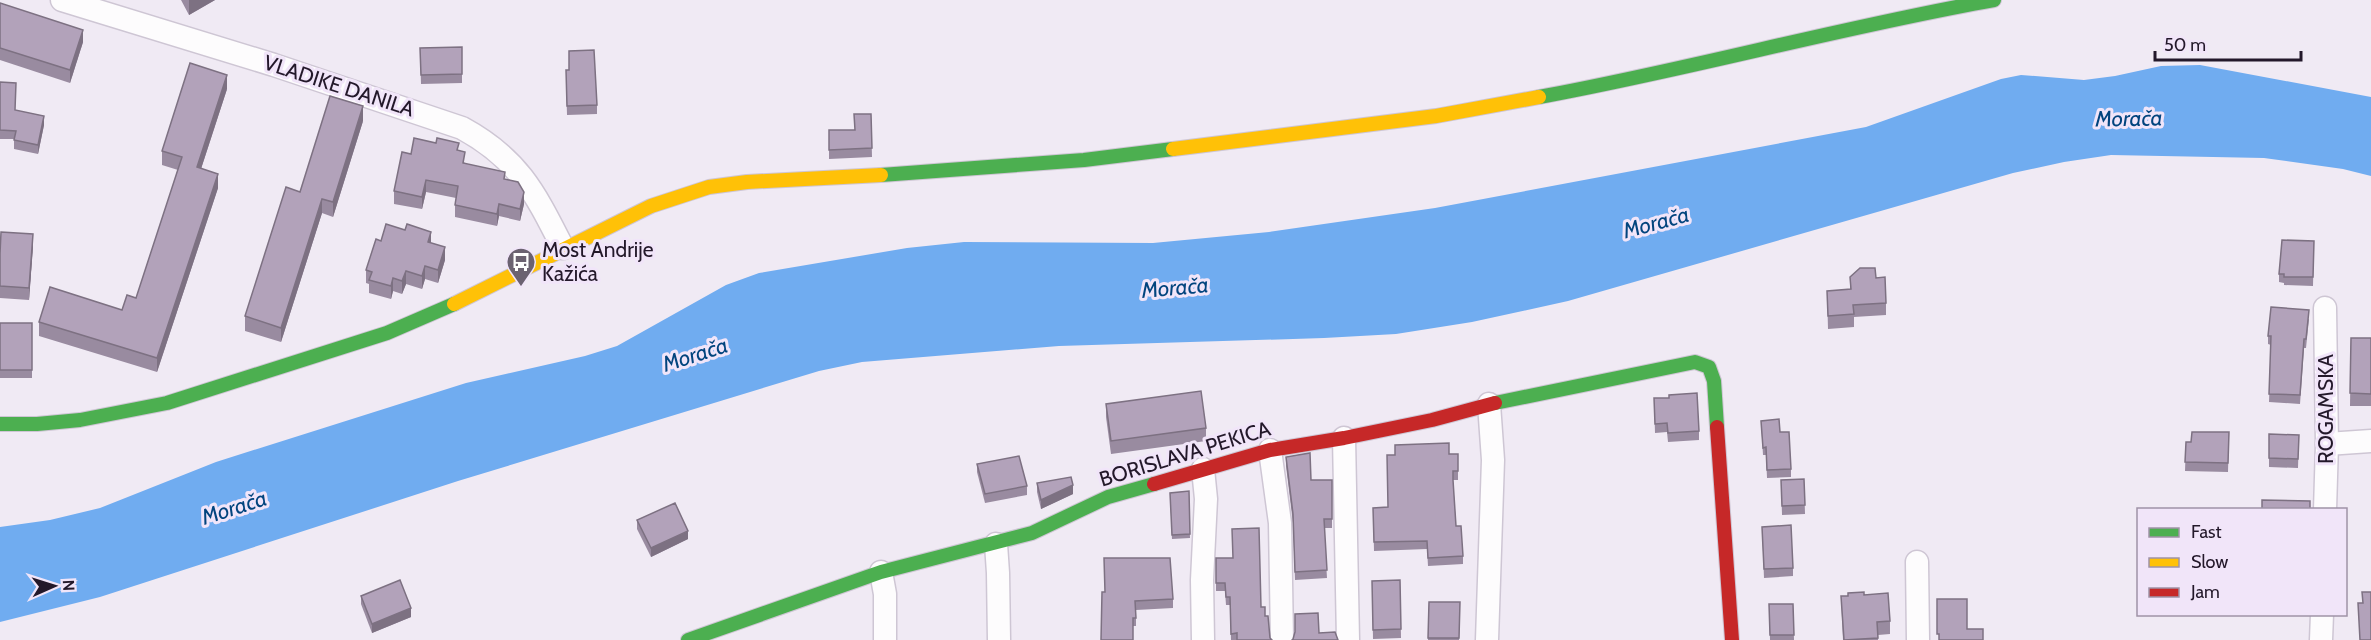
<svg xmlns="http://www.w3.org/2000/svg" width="2371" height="640" font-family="Cabin,sans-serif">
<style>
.water{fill:#70acf0}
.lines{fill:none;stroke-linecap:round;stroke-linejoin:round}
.street-casing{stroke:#cec6d4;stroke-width:25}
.fast-casing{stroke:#cec6d4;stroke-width:16}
.slow-casing{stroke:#cec6d4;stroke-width:16}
.jam-casing{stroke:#cec6d4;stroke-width:16}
.street{stroke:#fdfcfd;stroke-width:22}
.fast{stroke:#4caf50;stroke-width:14}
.slow{stroke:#ffc107;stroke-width:14}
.jam{stroke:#c62828;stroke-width:14}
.wall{fill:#998ba0}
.shaded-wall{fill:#7d7182}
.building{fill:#b2a2ba;stroke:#7d7182;stroke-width:1.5}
.labels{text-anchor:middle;stroke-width:6;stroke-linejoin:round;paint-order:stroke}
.street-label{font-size:21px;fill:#23182a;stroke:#f1e5f9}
.poi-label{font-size:21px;fill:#23182a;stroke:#f1e5f9;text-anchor:start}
.water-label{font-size:22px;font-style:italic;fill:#02447e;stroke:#f1e5f9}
</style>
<rect width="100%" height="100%" fill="#f0eaf4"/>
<path class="water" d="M2200,65L2371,97V176L2343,169L2264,158L2111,155L2064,162L2013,173L1568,301L1472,322L1396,334L1324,338L1059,346L862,362L819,371L458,481L100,597L0,622V527L50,520L100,508L216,462L466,383L585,356L617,346L726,285L759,273L907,248L964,242L1153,243L1269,232L1435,208L1866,127L2001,79L2021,75L2084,80L2115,76L2161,66Z"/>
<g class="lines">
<g class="street-casing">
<g id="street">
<path d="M62,0L274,65L462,128C519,159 535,193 563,248"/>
<path d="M2325,308L2327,444L2325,510"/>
<path d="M1344,438L1348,640"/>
<path d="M2327,444L2371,441"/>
<path d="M1270,450L1280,523L1282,640"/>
<path d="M1203,469L1206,499L1202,580L1203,640"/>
<path d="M996,544L998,573L999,640"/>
<path d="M1917,562L1918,640"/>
<path d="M881,572L885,594V640"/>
<path d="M1487,640L1493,460L1489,404"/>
<path d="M2321,640L2322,614"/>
</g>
</g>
<g class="fast-casing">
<g id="fast">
<path d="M1539,97C1692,69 1841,27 1994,0"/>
<path d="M881,175L1084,160L1173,149"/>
<path d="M1495,403L1695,362L1709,367L1714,381L1717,427"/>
<path d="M0,424H37L80,420L167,403L387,333L454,304"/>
<path d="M688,640L881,572L1032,533L1108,497L1154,484"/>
</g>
</g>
<g class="slow-casing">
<g id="slow">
<path d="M1173,149L1436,116L1539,97"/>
<path d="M454,304L651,206L709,187L747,182L881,175"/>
</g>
</g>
<g class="jam-casing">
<g id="jam">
<path d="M1717,427L1732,640"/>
<path d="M1154,484L1270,450L1344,438L1432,420L1495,403"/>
</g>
</g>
<use href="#street" class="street"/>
<use href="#fast" class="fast"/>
<use href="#slow" class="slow"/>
<use href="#jam" class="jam"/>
</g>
<g class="wall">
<path d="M181,0H215L189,15Z"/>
<path d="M0,3L83,42L70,83L0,60Z"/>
<path d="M462,47V83L421,84L420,48Z"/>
<path d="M566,79L597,105V114L567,115Z"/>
<path d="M0,82L15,111L44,125L38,154L14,149V139H0Z"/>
<path d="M227,89L201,169L218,188L157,372L39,336V322L122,310L136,298L178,170L162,165V151Z"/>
<path d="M871,114L872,157L829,159V130H854Z"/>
<path d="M363,121L333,217L322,213L281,342L245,331V316L300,192Z"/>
<path d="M459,151L465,164L505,180L524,204L520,221L499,216L497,226L455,217V205L456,198L426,192L422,209L394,204V191L411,154Z"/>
<path d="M381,241L431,243L445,260L438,283L425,279L422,289L406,284L402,294L393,291L391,299L369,293V284L366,283V270Z"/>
<path d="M2314,241L2313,286L2284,285V283L2279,282V274Z"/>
<path d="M33,246L29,300L0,298V254Z"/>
<path d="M1850,277L1876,278L1886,303V315L1854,317V327L1828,329L1827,291L1850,289Z"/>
<path d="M2309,319L2306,348H2304L2300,404L2269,402L2271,345L2268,344V336Z"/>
<rect x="0" y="323" width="32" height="55"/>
<path d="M2351,338H2371V406H2350Z"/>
<path d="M1654,398L1699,431V440L1668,442L1667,432L1655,433Z"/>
<path d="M1106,404L1206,428V441L1111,454L1106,417Z"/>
<path d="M1761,421L1780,432L1791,469V477L1767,478L1766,455H1763Z"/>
<path d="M2229,432L2228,472L2185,471L2186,442H2191Z"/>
<path d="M2299,435L2298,468L2269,467V458Z"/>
<path d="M1458,454V480H1453L1456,526L1463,556V564L1428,566L1427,549L1374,551L1373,508L1388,507Z"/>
<path d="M1286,457L1311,480H1332V528H1324L1327,578L1295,580L1293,523L1286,466Z"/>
<path d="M977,464L1027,486V495L985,503L977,472Z"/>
<path d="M1804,479L1805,514L1782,515L1781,480Z"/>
<path d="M1037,483L1073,494L1041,509L1037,492Z"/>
<path d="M1189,491L1190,538L1172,539L1170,493Z"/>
<path d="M637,520L688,539L651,557L637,529Z"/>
<path d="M1762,527L1793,568V576L1764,578Z"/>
<path d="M1216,558L1261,607L1265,616L1270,638L1272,640H1231L1230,605H1226L1225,591H1216Z"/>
<path d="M1400,580L1401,638L1373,639L1372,581Z"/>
<path d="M1102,592L1173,599V608L1136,610V626H1133Z"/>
<path d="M361,596L411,617L372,633L361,604Z"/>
<path d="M1841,596L1890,621V634L1878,635V640H1843Z"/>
<path d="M1429,602H1460L1459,640H1428Z"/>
<path d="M1769,604H1793L1794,640H1770Z"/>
</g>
<g class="shaded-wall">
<path d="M189,0H215L189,15Z"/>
<path d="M83,30V42L70,83V70Z"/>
<path d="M227,75V89L197,181V167Z"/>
<path d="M363,106V121L333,217V202Z"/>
<path d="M44,116V125L38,154V145Z"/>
<path d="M218,174V188L157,372V358Z"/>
<path d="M426,180V192L422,209V197Z"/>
<path d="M524,192V204L520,221V209Z"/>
<path d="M322,199V213L281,342V328Z"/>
<path d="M499,204V216L497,226V214Z"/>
<path d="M431,232V244L428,242Z"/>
<path d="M33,234V246L29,300V288Z"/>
<path d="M445,247V260L438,283V270Z"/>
<path d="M425,266V279L422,289V276Z"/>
<path d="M406,271V284L402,294V281Z"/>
<path d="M393,278V291L391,299V286Z"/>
<path d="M1073,485V494L1041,509V500Z"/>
<path d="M688,531V539L651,557V548Z"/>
<path d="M411,608V617L372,633V624Z"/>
</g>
<g class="building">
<path d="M0,3L83,30L70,70L0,48Z"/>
<path d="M462,47V74L421,75L420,48Z"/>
<path d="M594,50L597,105L567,106L566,70H569V51Z"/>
<path d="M190,63L227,75L197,167L218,174L157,358L39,322L50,287L122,310L127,295L136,298L182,157L162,151Z"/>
<path d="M0,82L16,83L15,110L44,116L38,145L14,140L16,131L0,130Z"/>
<path d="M330,96L363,106L333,202L322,199L281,328L245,316L286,187L300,192Z"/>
<path d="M854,114H871L872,148L829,150V130H855Z"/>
<path d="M414,138L436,143L437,138L459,143L457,150L465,152L463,163L505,172L504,179L518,182L524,192L520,209L499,204L497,214L455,205L458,186L426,180L422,197L394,191L402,152L411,154Z"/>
<path d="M386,224L405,230L407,224L431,232L428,242L445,247L438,270L425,266L422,276L406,271L402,281L393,278L391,286L369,280L372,272L366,270L376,239L381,241Z"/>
<path d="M1,232L33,234L29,288L0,286V254Z"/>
<path d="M2282,240L2314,241L2313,277H2284V274H2279Z"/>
<path d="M1860,268H1875L1876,278L1885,277L1886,303L1853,305L1854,314L1828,316L1827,291L1851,289L1850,277Z"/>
<path d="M2271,307L2309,310L2306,339H2304L2300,395L2269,394L2271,336H2268Z"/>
<rect x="0" y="323" width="32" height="47"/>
<path d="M2351,338H2371V394L2350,393Z"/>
<path d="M1201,391L1206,428L1111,441L1106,404Z"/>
<path d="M1697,393L1699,431L1668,433L1667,423L1655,424L1654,398H1669V395Z"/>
<path d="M1779,419L1780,432H1789L1791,469L1767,470L1766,447L1763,448L1761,421Z"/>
<path d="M2192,432H2229L2228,463L2185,462L2186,442H2191Z"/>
<path d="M2269,434L2299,435L2298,459L2269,458Z"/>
<path d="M1449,443V454H1458V471H1453V480L1456,526H1461L1463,556L1428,558L1427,541L1374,542L1373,508L1388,507L1387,455H1395V445Z"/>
<path d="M1310,453L1311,480H1332V519H1324L1327,570L1295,572L1293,514L1286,457Z"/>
<path d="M1019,456L1027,486L985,494L977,464Z"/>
<path d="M1071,477L1073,485L1041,500L1037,483Z"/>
<path d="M1804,479L1805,505L1782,506L1781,480Z"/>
<path d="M1189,491L1190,534L1172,535L1170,493Z"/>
<path d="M2262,500L2310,501V510H2262Z"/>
<path d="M675,503L688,531L651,548L637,520Z"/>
<path d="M1791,525L1793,568L1764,569L1762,527Z"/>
<path d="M1259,528L1261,607H1265V616H1268L1270,638L1272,640H1237V633L1231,634L1230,597H1226L1225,583H1216V558H1233L1232,529Z"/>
<path d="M1104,558H1170L1173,599L1135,601L1136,618H1133V640H1101L1102,592H1105Z"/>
<path d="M400,580L411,608L372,624L361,596Z"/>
<path d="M1400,580L1401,629L1373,630L1372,581Z"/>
<path d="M1864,592V595L1888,593L1890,621L1877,622L1878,638L1844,640L1841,596H1848V593Z"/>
<path d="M2362,592H2371V640H2360L2358,603H2363Z"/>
<path d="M1937,599H1967V629H1983V640H1939V634H1937Z"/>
<path d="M1429,602H1460L1459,638H1428Z"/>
<path d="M1769,604H1793L1794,635H1770Z"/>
<path d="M1318,613L1319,633L1335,632L1338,640H1292L1293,639L1295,632V614Z"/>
</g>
<defs>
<g id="bus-pin" transform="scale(1.5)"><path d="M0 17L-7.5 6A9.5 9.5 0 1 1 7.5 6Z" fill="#6b6271" stroke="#f1e5f9"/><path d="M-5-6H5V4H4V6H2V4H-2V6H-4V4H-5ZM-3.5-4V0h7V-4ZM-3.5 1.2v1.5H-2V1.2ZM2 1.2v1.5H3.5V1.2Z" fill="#fff"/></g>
</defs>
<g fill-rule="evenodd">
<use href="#bus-pin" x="521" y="262"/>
</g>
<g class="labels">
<g class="street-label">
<text transform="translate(339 86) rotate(18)" y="7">VLADIKE DANILA</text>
<text transform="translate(2326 409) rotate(-90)" y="7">ROGAMSKA</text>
<text transform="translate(1185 454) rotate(-17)" y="7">BORISLAVA PEKICA</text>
</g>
<g class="poi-label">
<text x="542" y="257">Most Andrije<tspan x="542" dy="24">Kažića</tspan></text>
</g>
<g class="water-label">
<text transform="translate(2129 118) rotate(-1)" y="8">Morača</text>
<text transform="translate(1656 222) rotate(-15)" y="8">Morača</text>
<text transform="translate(1175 287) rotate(-5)" y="8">Morača</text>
<text transform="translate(695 354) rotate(-18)" y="8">Morača</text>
<text transform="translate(234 507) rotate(-18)" y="8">Morača</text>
</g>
</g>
<rect x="2137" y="508" width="210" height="108" fill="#f1e5f9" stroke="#9f93a6" stroke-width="1.5"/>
<rect x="2149" y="528" width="30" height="9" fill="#4caf50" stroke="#9f93a6" stroke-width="1.5"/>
<text x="2191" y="538" font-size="18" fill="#23182a">Fast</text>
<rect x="2149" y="558" width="30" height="9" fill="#ffc107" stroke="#9f93a6" stroke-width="1.5"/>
<text x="2191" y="568" font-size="18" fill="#23182a">Slow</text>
<rect x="2149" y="588" width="30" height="9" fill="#c62828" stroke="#9f93a6" stroke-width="1.5"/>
<text x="2191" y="598" font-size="18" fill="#23182a">Jam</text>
<g transform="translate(54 586) rotate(87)" stroke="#f1e5f9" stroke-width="4.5" paint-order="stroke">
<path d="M0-4.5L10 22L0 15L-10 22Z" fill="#23182a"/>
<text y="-9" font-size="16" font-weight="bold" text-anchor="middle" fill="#23182a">N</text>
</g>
<path d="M2155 51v9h146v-9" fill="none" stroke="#23182a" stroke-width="3"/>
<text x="2164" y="51" font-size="18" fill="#23182a" stroke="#f1e5f9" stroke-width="4.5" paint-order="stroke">50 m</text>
</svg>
